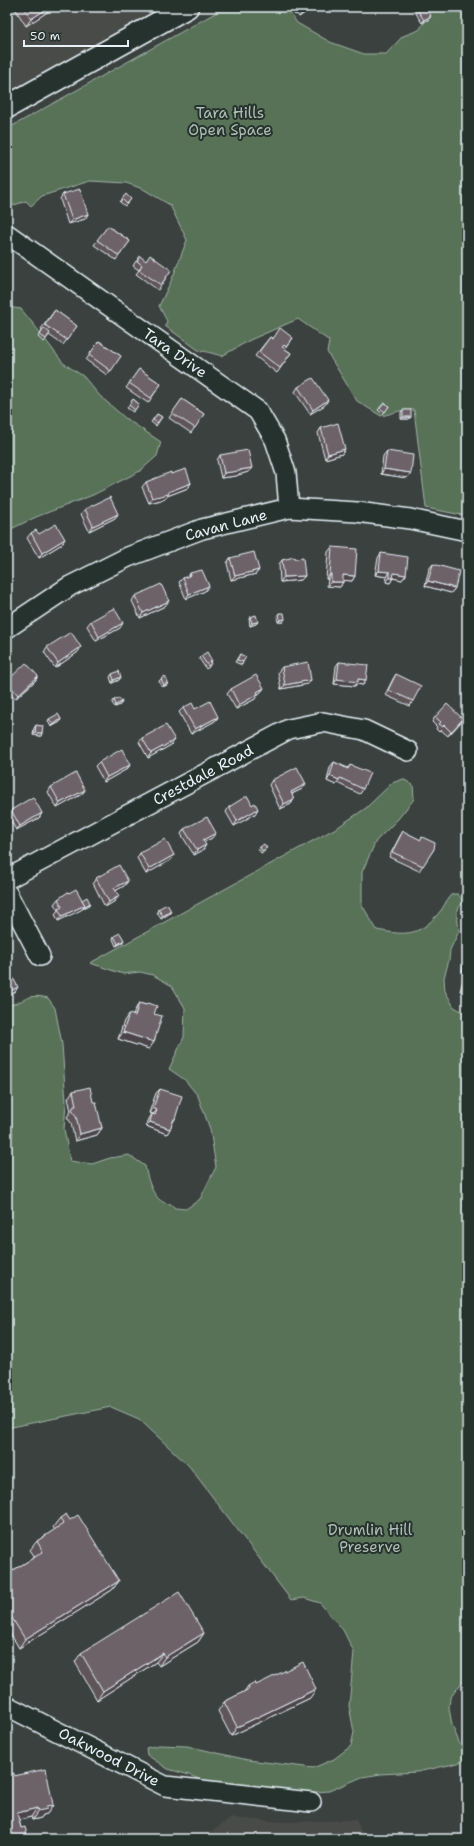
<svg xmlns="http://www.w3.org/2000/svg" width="474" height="1846" font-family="'Shantell Sans',sans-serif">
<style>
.built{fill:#4a4b4a}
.green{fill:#597258;stroke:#a0b2a8}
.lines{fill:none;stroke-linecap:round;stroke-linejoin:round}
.minor-casing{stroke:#e8f1f8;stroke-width:22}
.major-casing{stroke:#e8f1f8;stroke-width:25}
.minor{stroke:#26332d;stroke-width:19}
.major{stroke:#26332d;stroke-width:22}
.wall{fill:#5e5459;stroke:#e8f1f8}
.shaded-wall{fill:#4c4548;stroke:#e8f1f8}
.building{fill:#6d6267;stroke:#e8f1f8}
.labels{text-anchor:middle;stroke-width:4;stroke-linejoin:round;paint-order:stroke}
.park-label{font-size:15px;fill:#afbeb8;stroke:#26332d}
.street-label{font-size:15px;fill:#e8f1f8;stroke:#26332d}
</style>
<rect width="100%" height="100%" fill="#3b413e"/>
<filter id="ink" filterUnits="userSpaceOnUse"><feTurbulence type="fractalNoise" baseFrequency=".025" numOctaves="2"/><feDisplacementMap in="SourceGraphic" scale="8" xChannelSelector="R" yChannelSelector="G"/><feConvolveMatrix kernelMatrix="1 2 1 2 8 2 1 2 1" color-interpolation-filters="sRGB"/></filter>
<g filter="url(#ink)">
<g class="built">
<path d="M7,7H160L7,93Z"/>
<path d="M232,1818L283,1822L356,1820L365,1839H199Z"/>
</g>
<g class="green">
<path d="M226,7H286L297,23L330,42L364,54H386L403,36L419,30L435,7H467V500L462,515L426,508L414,410C404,408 392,414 381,416L357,401L327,352L329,342L328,340L298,319L250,340L222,356L204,351L201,352L165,326L167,321L159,306L172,279L187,240L170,205L143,189L126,183L90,181L77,185L42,196L31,206L26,201L9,207L7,205V129Z"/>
<path d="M7,307L21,309L35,326L63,363L83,376L100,396L125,418L161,442L157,456L140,471L93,495L36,517L7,531Z"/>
<path d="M403,779L413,785L414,799L398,819L376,841L362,872V905L377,930C408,936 421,936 442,909C446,903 447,898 452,894H458L464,902L459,907L457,913L459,931L450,950L449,960L444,978L445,991L454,1007L467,1014V1679L463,1681L450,1698L449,1708L452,1725L466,1759L458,1763L417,1772L381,1774L362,1777L329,1791L291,1794L207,1782L189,1775L168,1769L147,1755L146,1748L159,1745L187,1746L248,1760L313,1768L334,1759L351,1746L354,1732L349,1706L354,1652L343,1630L320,1603L304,1598L291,1600L189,1466L139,1419L111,1407L7,1428V1005C25,1004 24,992 48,998L55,1008L62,1044L66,1103L64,1129L70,1161L92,1164L110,1158L129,1155L145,1166C148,1181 154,1204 171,1204L175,1208L186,1209L200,1199L216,1167L210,1129L198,1096L185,1080L169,1069L184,1037L185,1008L172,986L153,975L140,972L123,974L90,963L338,827L366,808L392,783Z"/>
</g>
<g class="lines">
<g class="minor-casing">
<g id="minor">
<path d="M7,234L258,411L275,440L286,473L289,508"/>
<path d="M7,628L70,586L128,557L202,529L289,508L357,512L410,519L467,531"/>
<path d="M7,879L289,729L323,722L364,730L408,751"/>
<path d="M7,893L40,956"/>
<path d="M7,1706L165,1786L311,1802"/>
</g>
</g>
<g class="major-casing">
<path id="major" d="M7,107L187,7"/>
</g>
<use href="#minor" class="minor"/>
<use href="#major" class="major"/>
</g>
<g class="wall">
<path d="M14,7H55L26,26Z"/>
<path d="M289,7H313L299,17L297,14L295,15Z"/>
<path d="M412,7H425L429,19L422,23Z"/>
<path d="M63,194L88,214L85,219L68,224L60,199Z"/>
<path d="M126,194L131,199L125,206L120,202Z"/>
<path d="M108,226L130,241L116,260L94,245Z"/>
<path d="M136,261H146L171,270L158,290L136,274L139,270L133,266Z"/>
<path d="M55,310L77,326L63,345L49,335L44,342L38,337L43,330L41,329Z"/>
<path d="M270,337L273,339L293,338L285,349L291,353L277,373L255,356Z"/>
<path d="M99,341L121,356L107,375L86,360Z"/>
<path d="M139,369L161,384L148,403L126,388Z"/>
<path d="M298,387L325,405L310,414L295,392Z"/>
<path d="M133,399L139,404L133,412L127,408Z"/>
<path d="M182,399L204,414L191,433L169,418Z"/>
<path d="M384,403L389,406L383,414L378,410Z"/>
<path d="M403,410L409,419H401V412Z"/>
<path d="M157,414L162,417L156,426L151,422Z"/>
<path d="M321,428L342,454L325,459L318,433Z"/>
<path d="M387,451L407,478L381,474L383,456Z"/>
<path d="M220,455L252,468L248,472L238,475L236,476L221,478L217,460Z"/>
<path d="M171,474L191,483L188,488L167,496L165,499L149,503L142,487L146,482Z"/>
<path d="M85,509L118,514L115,518L89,531L81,514Z"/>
<path d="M31,533L39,534L62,544L39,558L27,538Z"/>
<path d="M332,547L355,576L352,581L343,580V582L340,587L327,586L328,579H326L328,552Z"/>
<path d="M381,553L406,575L402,580L393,578L390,583L386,582L387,577L375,575L378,558Z"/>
<path d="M230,558L259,570L256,574L231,580L227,563Z"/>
<path d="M295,559L305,576L301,580L280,582L279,564L282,560Z"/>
<path d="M433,564L455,588L451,593L425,586L429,569Z"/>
<path d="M190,573L205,591L186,599L179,582L183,578L188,576Z"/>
<path d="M135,596L165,606L140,618L132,601Z"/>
<path d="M279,613L283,622H278L277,616Z"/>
<path d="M250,617L256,624L250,626L249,619Z"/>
<path d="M91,621L120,628L96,641L87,626Z"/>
<path d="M47,647L78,652L55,668L44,652Z"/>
<path d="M240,654L243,662L242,665L235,662Z"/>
<path d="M201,656L212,661L210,663L209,667L206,669L199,658Z"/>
<path d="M339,662L366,680L363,685L356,684L355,686L334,684L336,666Z"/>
<path d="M282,667L311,680L308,684L281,689L278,672Z"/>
<path d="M112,674L121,677L119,680L112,683L110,677Z"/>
<path d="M396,674L413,701L410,706L385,695L393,679Z"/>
<path d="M38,676L35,681L15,699L7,691V681Z"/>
<path d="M161,679L168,682L167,685L162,687L159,681Z"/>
<path d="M264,688L260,693L258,694L255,699L236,709L227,694L231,689Z"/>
<path d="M114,700L122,702L120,705L115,707L112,703Z"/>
<path d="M183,708L195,709L218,717L215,721L191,734L179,712Z"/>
<path d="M435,717L463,719L460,723L448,736L441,730L439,732L436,729L437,727L432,722Z"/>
<path d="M49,719L60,722L51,727L48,721Z"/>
<path d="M36,725L42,733L41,736L33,735L34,728Z"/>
<path d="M142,738L171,745L148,758L139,742Z"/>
<path d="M99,762L130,765L127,769L104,782L95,766Z"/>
<path d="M334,762L348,768L350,765L363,789L360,794L337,783L336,785L327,781L330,767Z"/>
<path d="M272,780L306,784L302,789L292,794L294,799L291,804L280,809L269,785Z"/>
<path d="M51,787L85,790L82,794L57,808L48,792Z"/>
<path d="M252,805L255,814L234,826L226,812L229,807Z"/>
<path d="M11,810L42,813L39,818L16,830L7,814Z"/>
<path d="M184,829L212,838L204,842L203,850L194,855L181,834Z"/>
<path d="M403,831L420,840L422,837L434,849L419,871L389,857L400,836Z"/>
<path d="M260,847L265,851L261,853L258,849Z"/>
<path d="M140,853L174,855L171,860L146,874L137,858Z"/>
<path d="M96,878L128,881L124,886L115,891V901L105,907L93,883Z"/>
<path d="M69,893L82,900L88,906L58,921L55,914L58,910L54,904L58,899Z"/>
<path d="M158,909L170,913L161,919L157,912Z"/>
<path d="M114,936L124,940L122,943L116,946L113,939Z"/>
<path d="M467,954V993L460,991L465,972L462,971L465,956Z"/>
<path d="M139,1003L146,1005L147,1003L154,1014V1042L149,1049L118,1039L124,1021L129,1014L133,1016L135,1010Z"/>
<path d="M160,1089L175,1119L172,1124L167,1134L146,1126L149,1119L152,1114L149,1113L156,1093Z"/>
<path d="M73,1091L93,1102L102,1128L97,1135L75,1141L71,1123L67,1117L71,1111L68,1098Z"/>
<path d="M60,1518L70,1520L119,1581L112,1590L19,1648L7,1628V1574L35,1557L30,1550L37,1541L55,1530L53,1527Z"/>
<path d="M204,1633L198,1642L159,1666L156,1662L97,1700L75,1662L81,1653Z"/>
<path d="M256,1685L310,1698L231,1736L218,1711L224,1702L244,1692L248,1686Z"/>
<path d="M14,1776L53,1805L47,1814L43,1815L41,1818L32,1820L31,1817L19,1820L21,1828L7,1839Z"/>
</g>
<g class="shaded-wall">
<path d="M50,7H55L26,26L31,19Z"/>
<path d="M310,7H313L299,17L303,12Z"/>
<path d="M431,16L429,19L422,23L424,20Z"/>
<path d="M88,214L85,219L68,224L72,220Z"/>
<path d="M328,400L325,405L310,414L313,410Z"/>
<path d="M403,417H411L409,419H401Z"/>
<path d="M345,449L342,454L325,459L328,454Z"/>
<path d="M252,468L248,472L238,475L236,476L221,478L224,473Z"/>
<path d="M384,469L411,473L407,478L381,474Z"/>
<path d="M191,483L188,488L167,496L165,499L149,503L152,498Z"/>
<path d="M118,514L115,518L89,531L93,526Z"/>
<path d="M65,539L62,544L39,558L42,553Z"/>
<path d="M259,570L256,574L231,580L235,576Z"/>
<path d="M379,571L390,572L387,577L375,575Z"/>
<path d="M394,573L406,575L402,580L393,578L390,583L386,582Z"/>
<path d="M330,574H331L328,579H326Z"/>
<path d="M343,575L355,576L352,581L340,580Z"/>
<path d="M305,576L301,580L280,582L284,577Z"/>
<path d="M428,581L455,588L451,593L425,586Z"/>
<path d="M331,582H343L340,587L327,586Z"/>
<path d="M209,586L205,591L186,599L189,594Z"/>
<path d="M169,601L165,606L140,618L143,613Z"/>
<path d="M285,619L283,622H278L280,620Z"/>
<path d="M258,622L256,624L250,626L252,623Z"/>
<path d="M123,623L120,628L96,641L99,637Z"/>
<path d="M81,647L78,652L55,668L58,663Z"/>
<path d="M38,676L35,681L15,699L18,695Z"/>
<path d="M121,677L119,680L112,683L114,680Z"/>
<path d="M337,679H358L366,680L363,685L356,684L355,686L334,684Z"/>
<path d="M311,680L308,684L281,689L285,685Z"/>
<path d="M168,682L167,685L162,687L164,685Z"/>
<path d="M264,688L260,693L253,697L257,692Z"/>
<path d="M258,694L255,699L236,709L239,705Z"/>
<path d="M122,702L120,705L115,707L116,705Z"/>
<path d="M218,717L215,721L191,734L195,729Z"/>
<path d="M61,719L60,722L51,727L53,725Z"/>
<path d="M463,719L460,723L448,736L451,732Z"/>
<path d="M35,733H42L41,736L33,735Z"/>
<path d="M175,740L171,745L148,758L151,753Z"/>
<path d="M130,765L127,769L104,782L107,777Z"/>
<path d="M330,776L339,780L336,785L327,781Z"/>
<path d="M306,784L302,789L287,796L291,792Z"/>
<path d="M85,790L82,794L57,808L60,803Z"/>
<path d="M294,799L291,804L280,809L284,804Z"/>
<path d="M258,809L255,814L234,826L237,821Z"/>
<path d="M42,813L39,818L16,830L20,826Z"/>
<path d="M216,833L212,838L200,844L203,840Z"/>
<path d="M206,845L203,850L194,855L197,850Z"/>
<path d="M174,855L171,860L146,874L149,869Z"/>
<path d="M128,881L124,886L111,893L114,888Z"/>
<path d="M119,896L115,901L105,907L109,902Z"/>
<path d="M90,903L88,906L82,909L84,907Z"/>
<path d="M85,905L81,910L58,921L62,916Z"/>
<path d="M171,911L170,913L161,919L163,916Z"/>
<path d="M124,940L122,943L116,946L118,944Z"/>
<path d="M467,964V968L465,972L462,971Z"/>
<path d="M465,984L467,985V993L460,991Z"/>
<path d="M18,987L15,992L7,996V993Z"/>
<path d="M123,1032L154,1042L149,1049L118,1039Z"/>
<path d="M153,1108L157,1110L153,1114L149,1113Z"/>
<path d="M150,1122L170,1129L167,1134L146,1126Z"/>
<path d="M102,1128L97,1135L75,1141L80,1134Z"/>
<path d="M119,1581L112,1590L19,1648L25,1639Z"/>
<path d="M204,1633L198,1642L159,1666L165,1657Z"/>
<path d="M163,1653L156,1662L97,1700L103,1691Z"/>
<path d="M316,1689L310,1698L231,1736L237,1727Z"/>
<path d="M53,1805L47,1814L43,1815L41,1818L32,1820L38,1811L47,1806Z"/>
<path d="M37,1808L31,1817L11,1822L17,1813Z"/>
<path d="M27,1835L24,1839H20L22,1836Z"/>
</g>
<g class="building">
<path d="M24,7H50L31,19Z"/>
<path d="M296,7H310L303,12L301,9L299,10Z"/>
<path d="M415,7H425L431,16L424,20Z"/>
<path d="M80,189L88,214L72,220L63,194Z"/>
<path d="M126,194L131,199L127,204L122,199Z"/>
<path d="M108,226L130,241L119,256L97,240Z"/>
<path d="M150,255L171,270L161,285L139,270L142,265L137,261L140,256L146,261Z"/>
<path d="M55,310L77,326L67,340L45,325Z"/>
<path d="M44,328L50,333L46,339L40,335Z"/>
<path d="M280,328L293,338L286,347L284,345L282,347L291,353L280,368L259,352L270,337L273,339Z"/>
<path d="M99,341L121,356L111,371L89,355Z"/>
<path d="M139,369L161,384L151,398L129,383Z"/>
<path d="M313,378L328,400L313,410L298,387Z"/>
<path d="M133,399L139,404L135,410L129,405Z"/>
<path d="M182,399L204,414L195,428L172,413Z"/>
<path d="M384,403L389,406L385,412L380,408Z"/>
<rect x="403" y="410" width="8" height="7"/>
<path d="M157,414L162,417L157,423L153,420Z"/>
<path d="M338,423L345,449L328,454L321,428Z"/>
<path d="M248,450L252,468L240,470V471L224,473L220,455Z"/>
<path d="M387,451L413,455L411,473L384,469Z"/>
<path d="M186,469L191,483L168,492L169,494L152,498L146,482L171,472V474Z"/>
<path d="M110,497L118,514L93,526L85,509Z"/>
<path d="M56,524L65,539L42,553L31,533L36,530L39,534Z"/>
<path d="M332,547L357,549L355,576L343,575V582H331V574H330Z"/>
<path d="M254,552L259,570L235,576L230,558Z"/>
<path d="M381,553L408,557L406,575L394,573L393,578H390V572L379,571Z"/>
<path d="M294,557L295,559L303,558L305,576L284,577L282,560Z"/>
<path d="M433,564L459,571L455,588L428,581Z"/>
<path d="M202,570L209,586L189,594L183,578L191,575L190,573Z"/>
<path d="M161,584L169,601L143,613L135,596Z"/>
<path d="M114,608L123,623L99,637L91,621Z"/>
<path d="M279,613H284L285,619L280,620Z"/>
<path d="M256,615L258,622L252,623L250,617Z"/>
<path d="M71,632L81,647L58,663L47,647Z"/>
<path d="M207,652L212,661L210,662L211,664L208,666L201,656Z"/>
<path d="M240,654L246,657L243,662L237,660Z"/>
<path d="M308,662L311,680L285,685L282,667Z"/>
<path d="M339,662L368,665L366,680L358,679V682L337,679Z"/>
<path d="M26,663L38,676L18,695L7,682V681Z"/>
<path d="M119,671L121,677L114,680L112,674Z"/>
<path d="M396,674L421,686L413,701L388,690Z"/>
<path d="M256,675L264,688L257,692L258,694L239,705L231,689Z"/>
<path d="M165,676L168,682L164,685L161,679Z"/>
<path d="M119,698L122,702L116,705L114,700Z"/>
<path d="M210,701L218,717L195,729L183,708L192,703L195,709Z"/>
<path d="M447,704L463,719L451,732L444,725L443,727L439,724L441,722L435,717Z"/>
<path d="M58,714L61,719L53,725L49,719Z"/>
<path d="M36,725L43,726L42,733H35Z"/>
<path d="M166,725L175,740L151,753L142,738Z"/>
<path d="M122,749L130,765L107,777L99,762Z"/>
<path d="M334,762L348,769L350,765L370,773L363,789L340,778L339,780L330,776Z"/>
<path d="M297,767L306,784L291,792L294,799L284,804L272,780Z"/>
<path d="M76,773L85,790L60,803L51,787Z"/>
<path d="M33,797L42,813L20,826L11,810Z"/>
<path d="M245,797H248L252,805L255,803L258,809L237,821L229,807Z"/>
<path d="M207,817L216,833L203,840L206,845L197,850L184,829Z"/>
<path d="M403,831L421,840L422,837L435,843L434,849L423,866L392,852Z"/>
<path d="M165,839L174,855L149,869L140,853Z"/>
<path d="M264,844L267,848L262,851L260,847Z"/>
<path d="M119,865L128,881L114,888L119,896L109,902L96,878Z"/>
<path d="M76,889L85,905L62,916L58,909L62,907L58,899L68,892L69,893Z"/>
<path d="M87,897L90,903L84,907L85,905L82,900Z"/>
<path d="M167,904L171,911L163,916L158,909Z"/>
<path d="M120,933L124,940L118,944L114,936Z"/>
<path d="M7,967L18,987L7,993Z"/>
<path d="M467,975V985L465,984Z"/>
<path d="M139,1003L146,1005L147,1003L157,1006L154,1014L162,1016L154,1042L123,1032L129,1014L135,1016Z"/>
<path d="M90,1087L93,1102H96L102,1128L80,1134L76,1116L72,1110L74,1106H76L73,1091Z"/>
<path d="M160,1089L182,1096L175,1119H174L170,1129L150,1122L152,1114L155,1115L157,1110L153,1108Z"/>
<path d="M66,1514L70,1520L78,1515L119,1581L25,1639L7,1610V1574L43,1552L37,1541L63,1524L60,1518Z"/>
<path d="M179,1592L204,1633L165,1657L163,1653L103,1691L81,1653Z"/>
<path d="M303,1662L316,1689L237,1727L224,1702L249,1689L248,1686L255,1682L256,1685Z"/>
<path d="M46,1769L53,1805L47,1806V1809L38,1811L37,1808L17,1813L21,1828L25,1827L27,1835L22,1836L23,1839H7V1775L14,1773V1776Z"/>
</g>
</g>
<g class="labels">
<g class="park-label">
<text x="230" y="118">Tara Hills<tspan x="230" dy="17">Open Space</tspan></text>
<text x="370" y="1535">Drumlin Hill<tspan x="370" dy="17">Preserve</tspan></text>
</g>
<g class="street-label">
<text transform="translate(175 353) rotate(35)" y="5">Tara Drive</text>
<text transform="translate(226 525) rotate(-15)" y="5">Cavan Lane</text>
<text transform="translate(203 775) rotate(-28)" y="5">Crestdale Road</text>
<text transform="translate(109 1757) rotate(27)" y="5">Oakwood Drive</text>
</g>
</g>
<rect width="474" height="1846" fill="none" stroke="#26332d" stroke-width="24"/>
<rect x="12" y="12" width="450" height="1822" fill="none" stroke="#e8f1f8" stroke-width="1.5" filter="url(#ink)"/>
<path d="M24 40v6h104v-6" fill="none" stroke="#e8f1f8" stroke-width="2"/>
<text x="30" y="40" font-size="12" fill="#e8f1f8" stroke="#26332d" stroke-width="3" paint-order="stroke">50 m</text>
</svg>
